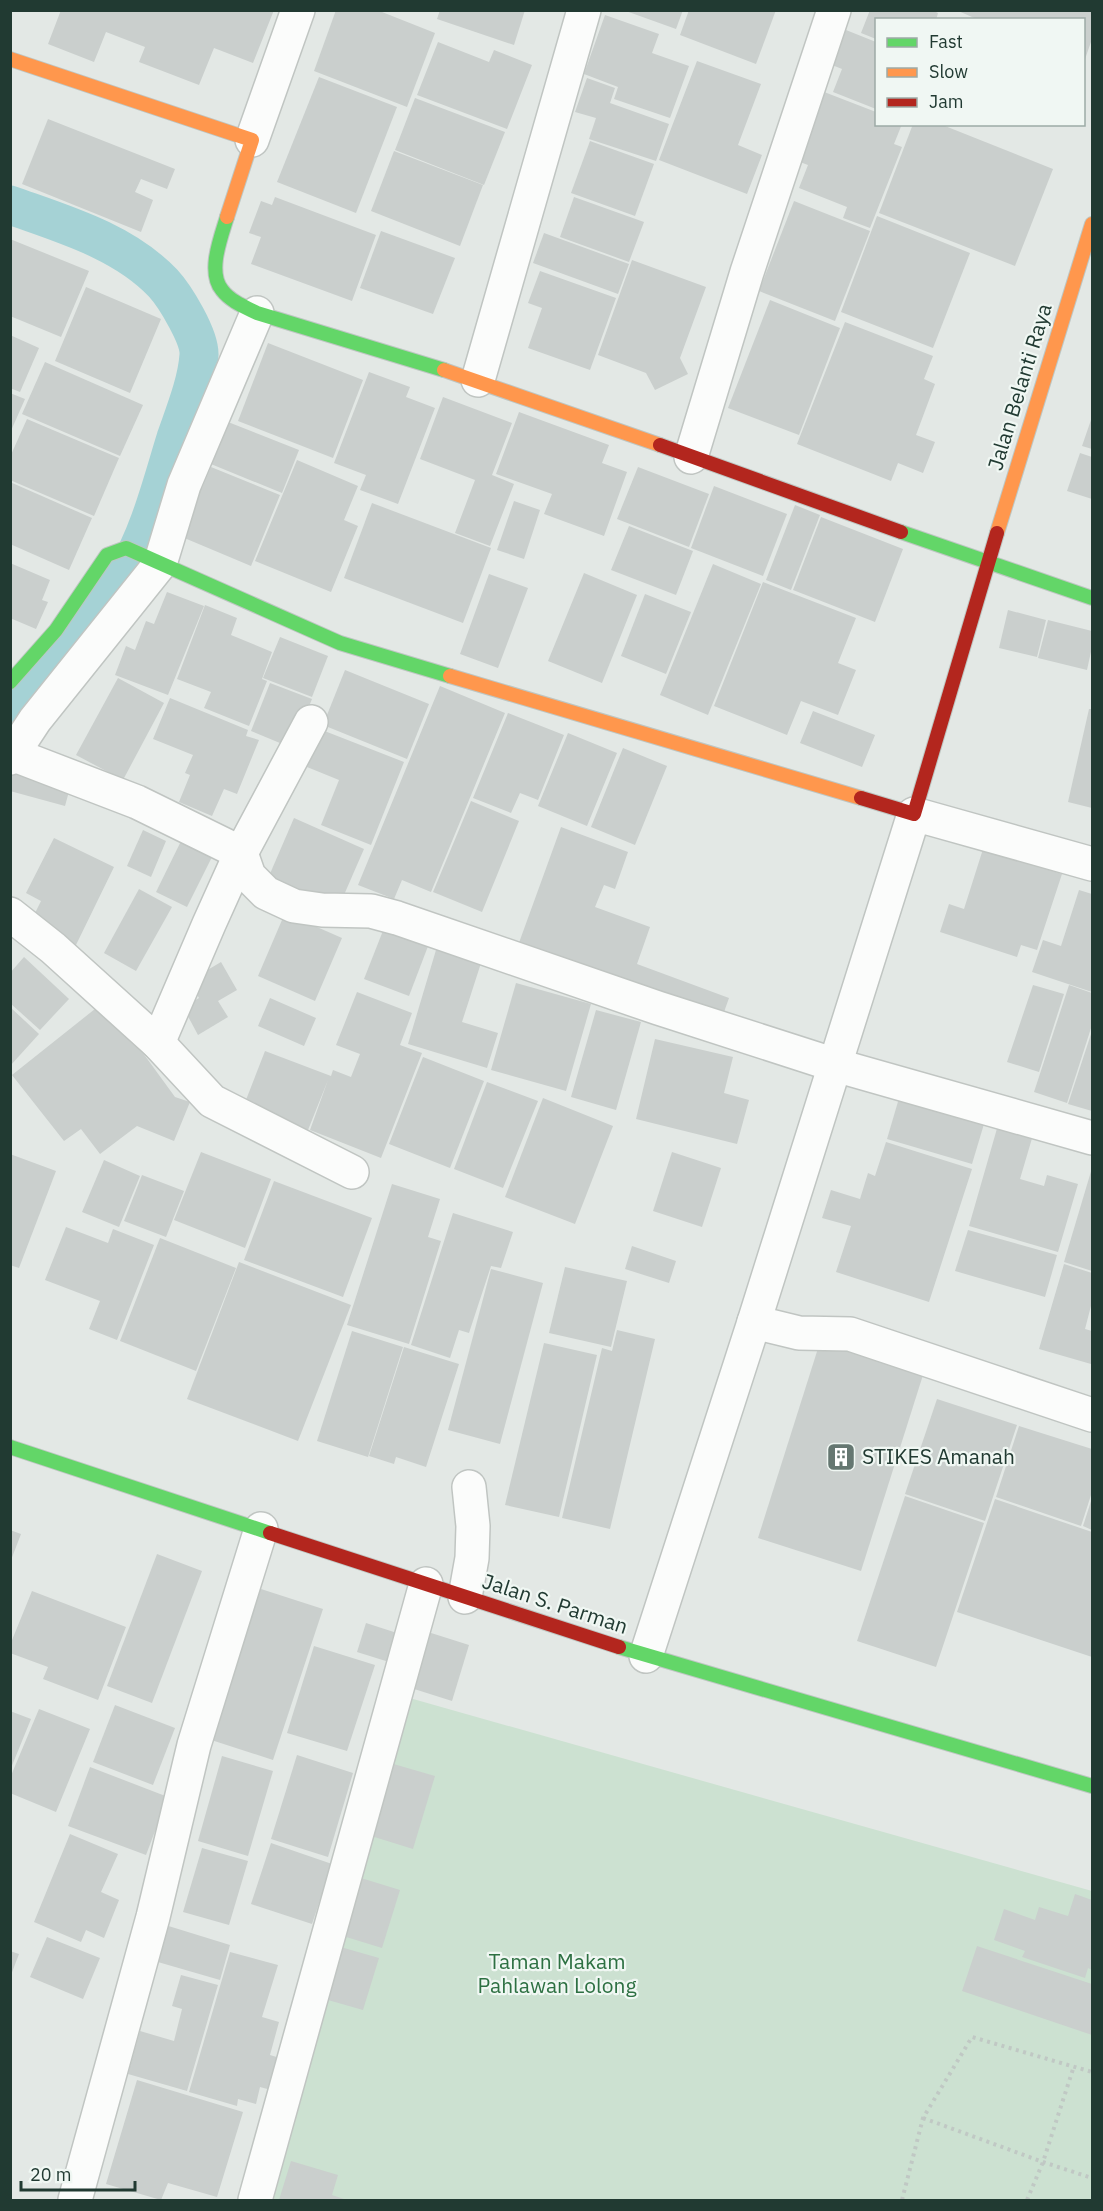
<svg xmlns="http://www.w3.org/2000/svg" width="1103" height="2211" font-family="'IBM Plex Sans',sans-serif">
<style>
.green{fill:#cce1d1}
.lines{fill:none;stroke-linecap:round;stroke-linejoin:round}
.canal{stroke:#a5d2d5;stroke-width:39}
.building{fill:#cacfcd}
.street-casing{stroke:#c0c5c2;stroke-width:36}
.fast-casing{stroke:#bec6c2;stroke-width:16}
.slow-casing{stroke:#bec6c2;stroke-width:16}
.jam-casing{stroke:#bec6c2;stroke-width:16}
.path{stroke:#c0c8c4;stroke-width:4;stroke-dasharray:3 4.5;stroke-linecap:butt}
.street{stroke:#fbfcfb;stroke-width:33}
.fast{stroke:#63d668;stroke-width:14}
.slow{stroke:#ff974d;stroke-width:14}
.jam{stroke:#b3261e;stroke-width:14}
.labels{text-anchor:middle;stroke-width:4.5;stroke-linejoin:round;paint-order:stroke}
.street-label{font-size:21px;fill:#213a32;stroke:#f0f7f3}
.poi-label{font-size:21px;fill:#213a32;stroke:#f0f7f3;text-anchor:start}
.park-label{font-size:21px;fill:#2d7042;stroke:#f0f7f3}
</style>
<rect width="100%" height="100%" fill="#e3e8e5"/>
<path class="green" d="M399,1695L1092,1891V2200H260Z"/>
<g class="lines">
<path class="canal" d="M10,205C63,224 123,241 163,283C175,296 200,337 199,355C197,383 185,412 176,438C162,483 150,533 125,574C94,625 48,667 10,714"/>
</g>
<g class="building">
<path d="M61,10H274L253,63L214,48L199,85L139,62L145,47L106,32L94,62L48,44Z"/>
<path d="M336,10H377L435,33L407,107L314,71Z"/>
<path d="M440,10H525L514,45L437,19Z"/>
<path d="M623,10H683L676,29Z"/>
<path d="M689,10H776L756,64L680,35Z"/>
<path d="M870,10H932L938,13L936,20H876V39L861,33Z"/>
<path d="M956,10H1092V39L1084,62V20H979Z"/>
<path d="M605,15L659,34L652,53L689,66L670,118L614,99L618,87L584,74Z"/>
<path d="M836,26L876,42V109L833,92L842,69L822,61Z"/>
<path d="M438,42L489,62L494,50L532,65L507,129L417,95Z"/>
<path d="M697,61L761,84L738,145L762,155L747,194L659,160Z"/>
<path d="M319,77L397,107L356,213L277,182Z"/>
<path d="M587,78L615,88L610,103L669,124L656,161L589,139L596,118L575,112Z"/>
<path d="M819,90L876,112V124H902L894,144L902,147L870,228L843,218L847,207L799,188L808,165L792,159Z"/>
<path d="M415,98L505,132L484,185L395,150Z"/>
<path d="M48,119L175,169L167,189L141,179L135,192L153,200L141,232L22,184Z"/>
<path d="M913,124H940L1053,169L1015,266L879,213Z"/>
<path d="M590,141L654,164L635,216L571,193Z"/>
<path d="M394,151L483,185L460,246L371,211Z"/>
<path d="M275,197L376,235L352,301L251,264L261,237L249,233L261,201L272,205Z"/>
<path d="M574,197L644,222L629,262L560,237Z"/>
<path d="M794,201L870,231L835,321L759,291Z"/>
<path d="M877,216L970,253L933,348L841,312Z"/>
<path d="M381,231L455,258L433,314L360,288Z"/>
<path d="M544,233L629,264L618,294L533,263Z"/>
<path d="M10,239L89,271L61,337L10,316Z"/>
<path d="M632,260L706,287L680,358L688,374L655,390L646,373L598,355Z"/>
<path d="M540,271L616,298L590,370L528,348L542,308L528,303Z"/>
<path d="M86,287L161,319L130,393L55,361Z"/>
<path d="M770,300L840,328L799,435L728,408Z"/>
<path d="M845,322L933,356L924,379L935,384L916,435L935,442L923,473L898,463L891,481L797,444Z"/>
<path d="M10,335L39,348L20,392L10,388Z"/>
<path d="M268,343L363,380L333,458L238,421Z"/>
<path d="M45,362L143,405L120,456L22,414Z"/>
<path d="M369,372L410,387L406,397L435,408L398,504L360,490L366,475L334,463Z"/>
<path d="M10,393L25,399L10,433Z"/>
<path d="M443,397L512,423L492,475L514,484L490,546L455,533L475,480L420,459Z"/>
<path d="M519,412L609,445L602,463L627,472L604,536L544,514L552,494L496,474Z"/>
<path d="M1092,417V449L1082,446Z"/>
<path d="M27,419L119,458L94,516L10,480V457Z"/>
<path d="M223,420L299,450L282,493L206,462Z"/>
<path d="M1080,453L1092,457V499L1067,491Z"/>
<path d="M297,460L358,486L344,520L358,526L331,592L255,561Z"/>
<path d="M211,467L280,495L251,566L182,537L195,486L202,488Z"/>
<path d="M638,467L709,494L689,547L617,519Z"/>
<path d="M10,482L92,518L69,570L10,544Z"/>
<path d="M714,486L787,514L763,576L691,548Z"/>
<path d="M514,501L540,510L524,559L497,550Z"/>
<path d="M372,503L491,548L463,623L344,578Z"/>
<path d="M795,505L820,515L791,590L766,580Z"/>
<path d="M821,517L903,549L875,622L793,590Z"/>
<path d="M629,526L693,551L676,595L611,570Z"/>
<path d="M10,563L50,580L42,600L48,602L36,629L10,618Z"/>
<path d="M713,564L761,584L708,715L660,695Z"/>
<path d="M584,573L637,595L602,683L548,661Z"/>
<path d="M489,574L528,588L498,668L460,654Z"/>
<path d="M763,582L856,618L838,663L856,670L838,715L801,701L787,735L714,706Z"/>
<path d="M167,592L204,606L168,695L115,675L126,646L135,650L146,621L154,624Z"/>
<path d="M645,594L691,612L666,674L621,656Z"/>
<path d="M205,605L237,618L231,635L272,652L262,679L267,681L249,726L204,708L211,692L177,679Z"/>
<path d="M1008,610L1046,620L1037,657L999,648Z"/>
<path d="M1048,620L1092,631V647L1087,670L1038,658Z"/>
<path d="M280,637L328,656L312,697L263,678Z"/>
<path d="M345,670L429,704L407,759L323,725Z"/>
<path d="M118,678L164,703L123,780L76,755Z"/>
<path d="M270,683L312,699L292,748L251,731Z"/>
<path d="M440,686L505,713L431,892L402,880L394,899L358,885Z"/>
<path d="M170,698L248,730L246,736L259,740L237,794L224,789L212,816L179,802L190,775L185,773L193,755L153,739Z"/>
<path d="M1089,709H1092V808L1068,802Z"/>
<path d="M813,711L875,735L862,767L800,743Z"/>
<path d="M508,713L564,735L538,800L520,793L511,813L473,798Z"/>
<path d="M322,730L404,762L371,845L321,825L339,780L307,767Z"/>
<path d="M568,733L617,753L587,826L538,806Z"/>
<path d="M623,748L667,766L635,845L591,827Z"/>
<path d="M13,768L71,784L65,806L10,791Z"/>
<path d="M471,801L519,821L482,912L433,892Z"/>
<path d="M294,818L364,849L340,904L313,902L266,883Z"/>
<path d="M561,827L628,852L615,889L604,885L595,907L650,927L637,964L729,998L719,1026L516,951Z"/>
<path d="M143,830L166,841L151,877L127,866Z"/>
<path d="M185,833L216,849L187,907L156,892Z"/>
<path d="M54,838L114,867L75,947L29,925L41,901L26,893Z"/>
<path d="M983,849L1062,874L1037,950L1021,945L1017,957L940,932L949,904L964,909Z"/>
<path d="M139,889L172,907L136,971L104,953Z"/>
<path d="M1079,890L1092,894V992L1032,972L1043,940L1061,946Z"/>
<path d="M285,913L342,938L315,1001L258,976Z"/>
<path d="M386,923L430,941L409,996L364,979Z"/>
<path d="M436,950L481,963L462,1022L498,1033L487,1068L408,1044Z"/>
<path d="M24,957L69,999L40,1030L10,1003V973Z"/>
<path d="M221,962L237,990L218,1001L228,1017L198,1035L183,1007L199,998L189,981Z"/>
<path d="M516,983L591,1004L566,1091L491,1070Z"/>
<path d="M1033,985L1064,994L1039,1072L1007,1062Z"/>
<path d="M1069,985L1092,993V1025L1067,1103L1034,1092Z"/>
<path d="M357,992L412,1013L400,1045L422,1053L381,1158L310,1130L328,1080L308,1130L244,1105L265,1051L331,1076L333,1070L351,1077L360,1054L336,1045Z"/>
<path d="M270,998L316,1018L304,1046L258,1026Z"/>
<path d="M105,1001L175,1097L190,1102L174,1141L137,1126L100,1154L81,1129L64,1141L12,1075Z"/>
<path d="M10,1007L39,1034L10,1066Z"/>
<path d="M596,1010L641,1022L616,1110L571,1097Z"/>
<path d="M1092,1031V1111L1068,1104Z"/>
<path d="M655,1039L733,1057L724,1093L749,1100L737,1144L636,1119Z"/>
<path d="M423,1057L484,1081L450,1168L389,1144Z"/>
<path d="M487,1082L538,1101L503,1188L454,1169Z"/>
<path d="M902,1088L987,1114L972,1164L887,1139Z"/>
<path d="M543,1098L613,1126L575,1224L505,1197Z"/>
<path d="M998,1125L1033,1135L1020,1179L1044,1186L1047,1175L1078,1184L1058,1252L969,1226Z"/>
<path d="M886,1142L972,1169L929,1302L836,1272L851,1226L822,1218L831,1190L860,1199L868,1173L875,1176Z"/>
<path d="M201,1152L271,1179L245,1248L174,1220Z"/>
<path d="M672,1152L721,1168L702,1227L653,1211Z"/>
<path d="M10,1154L56,1171L19,1268L10,1265Z"/>
<path d="M104,1160L140,1176L119,1227L82,1212Z"/>
<path d="M1092,1168V1271L1064,1262Z"/>
<path d="M142,1175L184,1191L166,1237L124,1221Z"/>
<path d="M274,1181L372,1218L343,1297L244,1260Z"/>
<path d="M392,1184L440,1199L428,1237L441,1241L409,1344L347,1325Z"/>
<path d="M453,1213L513,1232L501,1268L491,1266L469,1333L459,1330L450,1358L411,1345Z"/>
<path d="M66,1227L108,1243L113,1229L154,1245L117,1340L89,1329L100,1301L45,1280Z"/>
<path d="M968,1230L1057,1255L1045,1297L955,1271Z"/>
<path d="M160,1238L236,1268L196,1371L120,1341Z"/>
<path d="M632,1246L676,1261L669,1283L625,1269Z"/>
<path d="M239,1262L351,1305L298,1441L187,1399Z"/>
<path d="M1064,1264L1092,1273V1302L1085,1329L1092,1331L1091,1364L1039,1349Z"/>
<path d="M565,1267L627,1281L611,1347L549,1333Z"/>
<path d="M491,1269L543,1283L500,1444L448,1430Z"/>
<path d="M617,1330L655,1339L610,1529L562,1518L602,1348L612,1351Z"/>
<path d="M352,1331L403,1347L368,1457L317,1441Z"/>
<path d="M820,1342L923,1375L861,1571L758,1538Z"/>
<path d="M544,1343L597,1355L559,1517L505,1505Z"/>
<path d="M404,1347L459,1364L426,1467L396,1457L394,1464L369,1456Z"/>
<path d="M937,1399L1017,1425L985,1521L905,1494Z"/>
<path d="M1019,1426L1092,1449V1492L1081,1526L996,1497Z"/>
<path d="M905,1496L984,1523L936,1667L857,1641Z"/>
<path d="M1092,1498V1530L1083,1526Z"/>
<path d="M995,1499L1092,1532V1657L957,1612Z"/>
<path d="M10,1530L21,1534L11,1560H10Z"/>
<path d="M157,1554L202,1571L152,1703L107,1686Z"/>
<path d="M252,1586L323,1609L273,1760L202,1737Z"/>
<path d="M32,1591L126,1627L98,1700L43,1679L48,1667L10,1653V1645Z"/>
<path d="M366,1623L397,1633L389,1662L357,1652Z"/>
<path d="M428,1632L469,1645L452,1701L411,1688Z"/>
<path d="M314,1646L375,1665L347,1751L287,1733Z"/>
<path d="M115,1705L175,1728L153,1785L93,1762Z"/>
<path d="M39,1709L90,1729L56,1812L10,1793V1778Z"/>
<path d="M10,1711L31,1719L11,1768H10Z"/>
<path d="M297,1755L353,1773L328,1857L271,1839Z"/>
<path d="M222,1756L273,1771L248,1856L198,1841Z"/>
<path d="M390,1763L435,1776L413,1849L368,1835Z"/>
<path d="M90,1767L168,1797L146,1855L68,1826Z"/>
<path d="M70,1834L118,1854L101,1892L119,1900L104,1938L86,1930L81,1942L34,1922Z"/>
<path d="M271,1843L332,1864L312,1924L251,1904Z"/>
<path d="M202,1848L248,1861L229,1925L183,1912Z"/>
<path d="M361,1878L400,1890L382,1948L343,1936Z"/>
<path d="M1075,1894L1092,1900V1970L1088,1968L1085,1978L1022,1957L1025,1951L994,1940L1004,1909L1035,1920L1039,1907L1068,1916Z"/>
<path d="M162,1924L230,1945L220,1980L151,1960Z"/>
<path d="M47,1937L100,1958L83,1999L30,1977Z"/>
<path d="M337,1946L379,1958L363,2010L321,1998Z"/>
<path d="M977,1946L1092,1984V2035L962,1991Z"/>
<path d="M10,1951L19,1954L11,1975H10Z"/>
<path d="M230,1952L278,1965L262,2017L279,2022L270,2055L280,2058L271,2090L260,2087L256,2104L238,2099L237,2106L189,2092Z"/>
<path d="M181,1975L218,1985L187,2091L128,2074L140,2031L174,2041L182,2009L172,2006Z"/>
<path d="M137,2080L243,2112L217,2197L168,2183L161,2200L106,2184Z"/>
<path d="M291,2161L338,2175L332,2195L347,2200H279Z"/>
</g>
<g class="lines">
<g class="street-casing">
<g id="street">
<path d="M252,140L298,10"/>
<path d="M478,380L584,10"/>
<path d="M691,457L747,272L834,10"/>
<path d="M12,754L137,802L241,853L249,876L266,893L294,906L322,910L371,911L397,918L658,1008L835,1065L1092,1138"/>
<path d="M10,758L35,720L160,564L184,485L257,313"/>
<path d="M10,914L53,948L158,1043L212,1101L352,1172"/>
<path d="M158,1043L209,924L241,853L311,722"/>
<path d="M754,1322L799,1333L850,1334L1092,1415"/>
<path d="M465,1597L472,1558L473,1526L469,1487"/>
<path d="M646,1656L754,1322L914,814L1092,864"/>
<path d="M75,2200L153,1917L194,1745L261,1529"/>
<path d="M255,2200L426,1584"/>
</g>
</g>
<g class="fast-casing">
<g id="fast">
<path d="M227,217C221,237 207,272 222,290C230,301 245,307 257,313L444,370"/>
<path d="M901,532L1092,598"/>
<path d="M10,682L56,630L107,555L126,548L340,643L450,676"/>
<path d="M10,1447L270,1533"/>
<path d="M619,1647L1092,1786"/>
</g>
</g>
<g class="slow-casing">
<g id="slow">
<path d="M10,59L252,140L227,217"/>
<path d="M444,370L660,445"/>
<path d="M997,533L1092,224"/>
<path d="M450,676L861,798"/>
</g>
</g>
<g class="jam-casing">
<g id="jam">
<path d="M660,445L901,532"/>
<path d="M861,798L914,814L997,533"/>
<path d="M270,1533L619,1647"/>
</g>
</g>
<g class="path">
<path d="M923,2118L1043,2162L1092,2178"/>
<path d="M902,2200L923,2118L972,2037L1092,2072"/>
<path d="M1027,2200L1043,2162L1074,2066"/>
</g>
<use href="#street" class="street"/>
<use href="#fast" class="fast"/>
<use href="#slow" class="slow"/>
<use href="#jam" class="jam"/>
</g>
<defs>
<g id="building-square" transform="scale(1.5)"><rect x="-9" y="-9" width="18" height="18" rx="4" fill="#657771" stroke="#f0f7f3"/><path d="M-4-6H4V6H1V3H-1V6H-4ZM-2.5-4.3h1.7v1.8h-1.7ZM.8-4.3h1.7v1.8H.8ZM-2.5-1h1.7V.8h-1.7ZM.8-1h1.7V.8H.8Z" fill="#fff"/></g>
</defs>
<g fill-rule="evenodd">
<use href="#building-square" x="841" y="1457"/>
</g>
<g class="labels">
<g class="street-label">
<text transform="translate(1020 387) rotate(-73)" y="7">Jalan Belanti Raya</text>
<text transform="translate(555 1604) rotate(18)" y="7">Jalan S. Parman</text>
</g>
<g class="poi-label">
<text x="862" y="1464">STIKES Amanah</text>
</g>
<g class="park-label">
<text x="557" y="1969">Taman Makam<tspan x="557" dy="24">Pahlawan Lolong</tspan></text>
</g>
</g>
<rect width="1103" height="2211" fill="none" stroke="#213a32" stroke-width="24"/>
<rect x="875" y="18" width="210" height="108" fill="#f0f7f3" stroke="#9daba6" stroke-width="1.5"/>
<rect x="887" y="38" width="30" height="9" fill="#63d668" stroke="#9daba6" stroke-width="1.5"/>
<text x="929" y="48" font-size="18" fill="#213a32">Fast</text>
<rect x="887" y="68" width="30" height="9" fill="#ff974d" stroke="#9daba6" stroke-width="1.5"/>
<text x="929" y="78" font-size="18" fill="#213a32">Slow</text>
<rect x="887" y="98" width="30" height="9" fill="#b3261e" stroke="#9daba6" stroke-width="1.5"/>
<text x="929" y="108" font-size="18" fill="#213a32">Jam</text>
<path d="M21 2181v9h114v-9" fill="none" stroke="#213a32" stroke-width="3"/>
<text x="30" y="2181" font-size="18" fill="#213a32" stroke="#f0f7f3" stroke-width="4.5" paint-order="stroke">20 m</text>
</svg>
